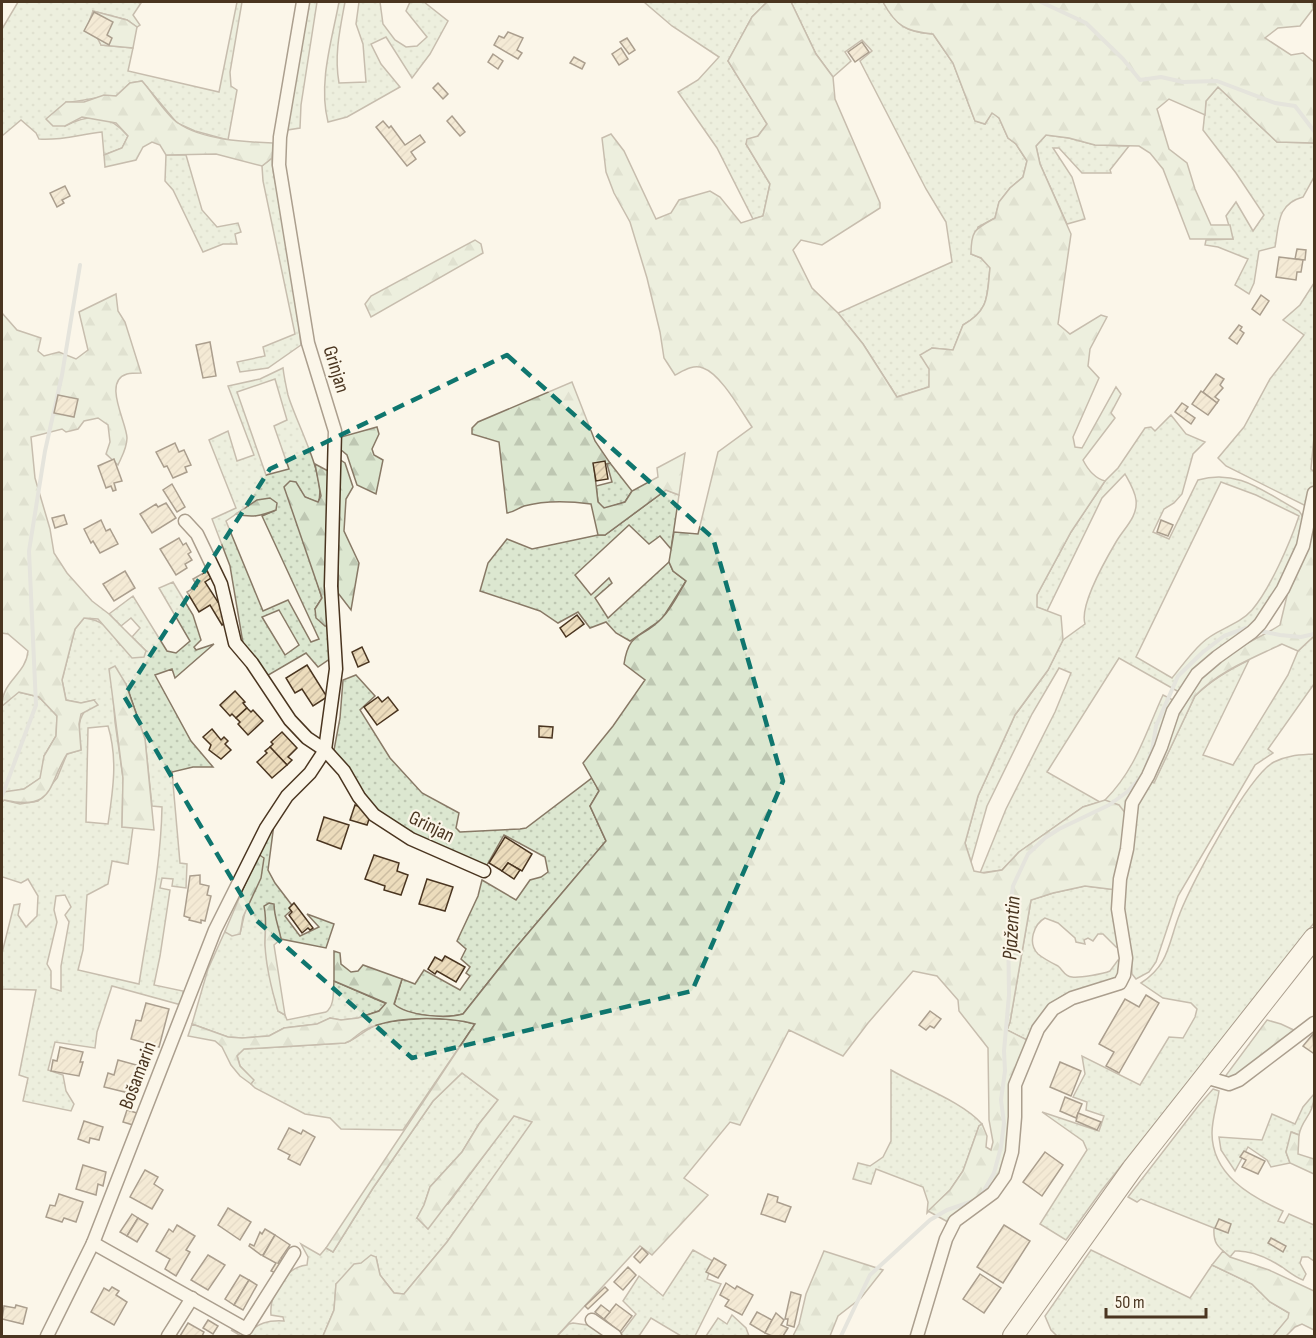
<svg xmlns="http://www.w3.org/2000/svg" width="1316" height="1338" font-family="'Sofia Sans Condensed',sans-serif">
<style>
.grass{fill:url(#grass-dots);stroke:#887966;stroke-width:1.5;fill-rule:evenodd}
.forest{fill:url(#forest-firs);stroke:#887966;stroke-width:1.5}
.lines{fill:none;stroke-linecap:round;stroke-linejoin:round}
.stream{stroke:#c9cecd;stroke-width:4}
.building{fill:url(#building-hatch);stroke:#4a3520;stroke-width:1.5}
.street-casing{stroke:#4a3520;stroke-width:15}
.primary-casing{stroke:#4a3520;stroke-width:22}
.street{stroke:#fbf6e9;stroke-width:12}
.primary{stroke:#fbf6e9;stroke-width:20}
.marked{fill:none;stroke:#0f766e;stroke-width:4.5;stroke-dasharray:12 8;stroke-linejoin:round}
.labels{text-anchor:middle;stroke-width:4.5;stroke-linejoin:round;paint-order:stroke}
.street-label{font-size:20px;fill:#4a3520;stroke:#fbf6e9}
.water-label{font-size:21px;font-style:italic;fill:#4a3520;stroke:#fbf6e9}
</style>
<defs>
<pattern id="grass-dots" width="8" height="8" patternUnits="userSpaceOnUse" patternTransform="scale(1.5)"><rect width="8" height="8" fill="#dce7d0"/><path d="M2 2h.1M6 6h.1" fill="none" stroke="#bec7b2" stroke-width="1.8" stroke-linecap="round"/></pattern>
<pattern id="forest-firs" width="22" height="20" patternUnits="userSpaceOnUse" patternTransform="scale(1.5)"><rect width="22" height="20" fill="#dce7d0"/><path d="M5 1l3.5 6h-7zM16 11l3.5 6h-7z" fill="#bec7b2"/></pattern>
<pattern id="building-hatch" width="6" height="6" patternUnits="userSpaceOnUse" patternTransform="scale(1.5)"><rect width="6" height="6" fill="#ecdcbc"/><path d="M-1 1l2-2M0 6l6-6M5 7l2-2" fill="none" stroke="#ccbda1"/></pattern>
</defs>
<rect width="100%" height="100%" fill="#fbf6e9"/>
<g class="grass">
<path d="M18,2H136L141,3L133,15L140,25L137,27L127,20L93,11L101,45L133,48L128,71L219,92L237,2H242L230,72L231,86L237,90L228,140L195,131L177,123L142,81L130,83L116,96C99,95 84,102 66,102L65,126C91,113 109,114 128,136L122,148L104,155L102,132C81,134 60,141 39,139L36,133L21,120L2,136V29Z"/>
<path d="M307,2H317L301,105L300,128L287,130Z"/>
<path d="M339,2H345C340,29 334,55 339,83L366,82L363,44L356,24L359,2H380L383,24L395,40L406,47L417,46L427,37L406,11L410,2H424L448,21L430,54L412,78L386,37L371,44L381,64L400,87L347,117L328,122C318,83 332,40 339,2Z"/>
<path d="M644,2H765L766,3L752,17L728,61L767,124L758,136L746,144L770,184L763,216L753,219L717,148L678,92L698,80L719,57L672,26Z"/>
<path d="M791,2H883C896,25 906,32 933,34L953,63L975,121L985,124L992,112L999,118L1008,138L1016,144L1027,161L1023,177L1010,188L999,202L995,218L978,227L971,254L981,258L990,267C987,295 990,310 963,325L953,350L932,348L929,387L897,397L863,344L838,313L952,262L946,222L926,189L860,61L872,51L862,40L845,52L851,61L833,77L816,54Z"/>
<path d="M1218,87L1277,142L1314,143V177L1303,197C1277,204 1279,224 1275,247L1259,251L1254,283L1249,294L1235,285L1248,259L1218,247L1205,245L1206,240L1233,239L1226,216L1236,202L1253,231L1264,215L1236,173L1203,130L1206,101Z"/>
<path d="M1046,135L1069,138L1095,145L1129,146L1110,170L1111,173H1082L1059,148H1053L1072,177L1085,219L1067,224L1040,164L1036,146Z"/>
<path d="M166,155H186L202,210L217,227L238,223L241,232L235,234L237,244H223L203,252L173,190L165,181Z"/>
<path d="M272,158C272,175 278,191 281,208C289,253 296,299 301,345L268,368L240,372L237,362L265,356L263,347L295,334L263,181L262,166Z"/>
<path d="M1314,283V437L1311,469L1314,472V485L1306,506L1226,466L1218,458L1244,427L1270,379L1304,335L1283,320L1300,305Z"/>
<path d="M283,368C284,377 286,386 288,395C295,420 328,480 318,503L305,497L306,546L322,598L315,609L330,626L331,658L318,667L306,653L265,677L243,643L230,566L212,519L236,508L209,440L228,431L237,461L254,455L228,386L260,379ZM275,379L287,420L274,426L289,469L266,475L237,392ZM245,508L276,510L262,516L319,639L311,642L288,600L263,611L226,521ZM279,610L299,645L285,655L262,617Z"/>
<path d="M1171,415L1186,434L1205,442L1193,454L1182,494L1174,503L1164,509L1153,532L1169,539L1198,480C1239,468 1265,493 1299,511C1303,516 1305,522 1304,528C1302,551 1273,601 1258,619C1234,645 1205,668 1179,692L1119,658L1047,772L1100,802L1083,807L1019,852L1002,870L980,873L1006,809L1055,712L1071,673L1059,668L1032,714L987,806L971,862L965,843L978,796L1015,715L1048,670L1063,640L1085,624C1079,605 1106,559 1116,542C1124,528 1138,517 1136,500C1135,491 1130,483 1125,474L1102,498L1047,611L1036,607L1037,595L1071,532L1105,481L1118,468L1145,428L1151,427L1155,431ZM1221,482L1256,495L1299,516C1290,543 1270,589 1252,610C1238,626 1216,629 1202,643C1191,653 1181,667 1172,678L1136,657Z"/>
<path d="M610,463L632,491L625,502L604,509L598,502L596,486L612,482L607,464Z"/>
<path d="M666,490L679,495L671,549L660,536L649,544L629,525L575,575L591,595L609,578L612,583L595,598L608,618L669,562L673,571L686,581L662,619L630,641L616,633L606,622L590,628L578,612L558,623L540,611L480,591L488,563L507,539L532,549L598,535H605Z"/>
<path d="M173,582L193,615L201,640L194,647L196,650L214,644L175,678L172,669L155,675L191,741L213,767H193L172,772L180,863L187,864L186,888L172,886L173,879L162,878L160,888L170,890L160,956L154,985L183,991V996L186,1002L185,1006L112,986L97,1032L95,1048L55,1042L48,1070L63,1075L66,1091L74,1104L71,1111L23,1101L28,1078L19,1075L36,990L2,989V953L14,905L20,904L18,915L26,927L37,916L38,896L28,879L21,883L3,877L2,878V802L4,800L20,804L38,801L57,778L67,754L81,750C79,724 75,720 94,700L81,703L66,700L62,680L75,629L84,618C104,620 109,629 120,645L146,651L132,637L140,628L131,618L121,626L109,614L133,596L167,651L176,653L190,641L159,588ZM126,684L145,739L152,806L162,807C161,866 148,925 139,984L78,970L83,950L87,895L108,884L112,861L128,864L133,827H122L123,778L115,722L113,696ZM108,726C118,759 113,790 108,824L86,822L88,728ZM65,895L71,907L65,915L69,922L61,966V991L51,988V971L47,964L57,922L54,910L56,896Z"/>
<path d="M1314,636V684L1268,749L1273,753L1255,765L1178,896L1156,962L1149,972L1136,979L1132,974L1131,954L1122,902L1136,804L1150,781L1154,782L1195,696C1211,680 1229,670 1249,660L1203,755L1233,765L1288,675L1298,651Z"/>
<path d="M356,675L375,696L360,710L390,758L422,793L459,813L456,828L460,832L520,829L526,828L592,778L599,791L590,806L606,841L513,951L463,1014C445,1019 408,1016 394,1005L402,979L415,984L424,970L460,990L470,976L466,973L470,967L461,959L466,949L457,941L478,896L482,880L516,900L530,880L541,877L548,872L545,857L504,835L487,865L483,864L428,843L375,809L334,750L340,718L343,680Z"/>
<path d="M18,692L39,697L57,716L56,736L44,756L41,778L24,789L2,794V706Z"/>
<path d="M1163,695L1175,701L1126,814L1105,800C1136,769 1145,734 1163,695Z"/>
<path d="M1314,754V923L1102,1190L1066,1240L1040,1224L1087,1150L1083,1141L1042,1112L1099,1131L1104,1116L1086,1110L1087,1102L1073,1097L1085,1074L1082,1056L1140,1085L1169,1037L1183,1038L1195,1017L1197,1009L1191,1003L1163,998L1141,983C1170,964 1168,943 1180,913C1192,882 1248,776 1274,762C1287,755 1301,755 1314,754Z"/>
<path d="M274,824L268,870L275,883L294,908L285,916L300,936L319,927L307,914L334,924L326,948L281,939L273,913L274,908L266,915L265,944L270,976L278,1011L285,1015L287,1020L326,1012C335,1006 333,991 334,981L387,1004L379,1011L358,1018L341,1020L330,1018L318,1024L284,1028L269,1036L242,1038L228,1037L192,1024L208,969L226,929L225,932L240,934L258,854Z"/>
<path d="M1085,886L1117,890L1122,950L1116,947L1103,934H1098L1093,941L1088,938L1084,940L1085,944L1076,942L1075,938L1058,923L1045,918C1034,924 1027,943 1038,954C1044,959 1052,963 1058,966C1063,970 1064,976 1072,977C1080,978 1103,974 1110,971L1118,960L1123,961L1121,972L1116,979L1064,995L1049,1005L1029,1041L1007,1030L1010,1022L1031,900L1053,893Z"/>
<path d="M424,1018L458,1020L475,1024L403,1130L341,1129L330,1118L305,1114L255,1088L251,1084L253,1080L240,1066L237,1055L244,1049L345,1043C356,1040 366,1028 379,1024C393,1020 409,1020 424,1018Z"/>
<path d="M891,1070C918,1086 963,1102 982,1124L979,1126L963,1171L950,1190L927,1213L928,1202L923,1187L876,1169L871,1184L853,1179L858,1163L870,1166L883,1157L891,1141Z"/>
<path d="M462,1073L498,1100L479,1124L462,1152L430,1187L424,1205L417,1218L448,1204L514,1115L533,1122L447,1242L404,1294L394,1293L380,1275L376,1257L336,1284L334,1310L323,1336H241L231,1330L247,1334C258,1323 268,1320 284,1321L283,1317L271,1315C269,1295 285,1267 307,1265L308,1257L301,1244L320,1255L326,1248L333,1252L373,1188L433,1101Z"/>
<path d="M1213,1089L1219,1091C1217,1105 1212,1119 1212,1133C1212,1174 1249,1196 1283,1211L1278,1221L1284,1223L1289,1214L1314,1225V1261L1308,1257H1302L1300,1263L1306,1274L1303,1280C1295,1277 1289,1272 1282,1267C1268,1258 1252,1250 1235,1251L1230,1257C1218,1247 1213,1244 1214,1228L1141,1199L1137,1202L1128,1197L1199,1105Z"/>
<path d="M1314,1094C1314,1116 1302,1118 1299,1135L1292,1132L1286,1152L1290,1163L1271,1167L1267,1160L1248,1147L1235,1171L1221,1150L1219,1137L1262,1140L1272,1114L1295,1124L1303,1107Z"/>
<path d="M693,1250L713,1261L707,1279L721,1284L695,1336H681L651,1318L639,1336H623L621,1334L636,1314L623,1301L639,1276L663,1296Z"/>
<path d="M1091,1250L1190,1298L1212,1265L1252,1284L1270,1302L1289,1313V1318L1273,1336H1057L1051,1330L1045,1316Z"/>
<path d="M732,1315L746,1328L749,1336H706L718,1318L727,1324Z"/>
<path d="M573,1323L594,1326L608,1336H557L569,1324Z"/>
</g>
<g class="forest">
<path d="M765,2H791L816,54L833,77L835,99L880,203V208L822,245L801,240L793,250L812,288L838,313L863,344L897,397L929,387V369L920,355L932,348L953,350L963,325C990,310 987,295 990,268L981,258L971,254C971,230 975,229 995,218L999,202L1010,188L1023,177L1027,161L1016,144L1008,138L999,118L992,113L985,124L975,121L953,63L933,34C906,32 896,26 883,2H1312L1313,9L1300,26L1278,28L1265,38L1291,55L1303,53L1314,62V143L1277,142L1218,87L1206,101L1205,115L1169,99L1157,109L1169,149L1187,163L1195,189L1211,225H1230L1233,239H1190L1163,169L1150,153L1139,146L1095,145L1069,138L1046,135L1036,146L1040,164L1071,234L1058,324L1070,334L1101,315L1107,317L1090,349L1088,366L1099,378L1073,437L1075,447L1082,448L1116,387L1121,394L1111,413L1115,418L1083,460C1088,470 1094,478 1105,481L1071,532L1037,595V607L1061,616L1063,640L1048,670L1015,715L978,796L965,843L974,871L984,873L1002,870L1019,852L1083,807L1105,800L1119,805L1126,814L1117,890L1085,886L1053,893L1031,900L1010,1022L1007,1030L1029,1041L1006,1160L993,1187L948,1222L928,1211L950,1190L963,1171L979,1126L982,1124L987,1136L986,1147L991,1150L993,1142L989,1120L988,1048L959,1011L958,1000L937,976L913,971L868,1023L843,1056L789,1030L740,1125L730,1122L684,1178L708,1195L652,1255L640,1246L557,1336H323L334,1310L336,1284L354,1264L361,1263L371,1255L376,1257L380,1275L394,1293L404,1294L447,1242L532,1122L514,1116L428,1229L417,1218L424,1205L430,1187L462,1152L479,1124L498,1100L462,1073L433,1101L373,1188L333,1252L326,1248L475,1024C449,1017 403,1016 377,1025C372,1027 365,1029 360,1033C354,1037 353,1041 345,1043L244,1049L237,1056L240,1066L254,1080L251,1084L240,1076L231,1065L222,1047L215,1041L188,1036L192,1024L228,1037L242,1038L269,1036L284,1028L317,1024L330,1018L341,1020L358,1018L379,1011L386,1003L334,981V951L340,953L341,964L351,972L358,971L363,965L402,979L394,1004C408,1016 446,1019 463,1014L513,951L606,841L590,806L599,791L583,763L613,726L645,680L624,664C629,630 643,639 662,618C672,608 679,593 686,581L673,571L669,562L674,532L698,534L718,452L752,427C741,411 721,374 703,368C693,364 683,371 675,375L664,358L660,332L647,278L630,222L614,193L606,172L602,138L611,134L624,151L656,219L671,213L679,200L710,191L720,197L741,223L763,216L770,184L746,144L747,139L758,136L767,124L728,61L752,17L766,3Z"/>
<path d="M93,11L127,20L137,27L133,48L101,45L89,22Z"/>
<path d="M142,81C152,92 167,116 178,123C202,140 245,142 273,143L272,158L262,166L216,154L166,155L160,145L152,142L143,147L136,160L105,167L104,155L122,148L128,136L116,123L82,117L65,126H53L46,119L66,102H84L104,95L116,96L130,83Z"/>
<path d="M475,240L481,244L483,253L371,317L365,304L371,296Z"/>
<path d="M116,294L118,311L125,322L141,373C137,373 131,373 127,374C102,381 127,423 127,438C127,448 122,456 118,465L106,454L110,442L108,425L98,418L84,421L78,429L66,432L62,429L31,437L35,478L50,529L54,553L67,573L92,601L109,614L146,651L144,657L132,658L98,619L84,618L75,629L62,680L66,700L81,703L94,700L98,705L81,714L79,724L81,750L67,754C47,786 55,811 4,800L2,802V794L3,792L24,789L40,778L44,756L56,736L57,716L39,697L19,692L2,706C2,680 26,675 28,651L8,634L2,633V313L17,330L41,338L38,351L44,356L59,352L76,359L88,350L79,312Z"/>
<path d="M572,382L595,441L610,463L594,467L598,502L604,508L625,502L632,491L658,477L657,468L685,453L679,495L666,490L605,535H598L591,504C570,501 546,500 524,506C518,508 514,512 507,513L499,442L472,434V428L478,422Z"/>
<path d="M377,427L379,434L372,449L374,455L383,460L376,494L357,485L347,455L340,449L341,437Z"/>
<path d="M339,459L345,463L353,487L346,499L344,531L359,563L351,610L338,593Z"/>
<path d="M315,464L330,472L326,534L330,626H325L316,618L315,609L322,598L284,487L290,481L296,482L305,497L318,502L321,496Z"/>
<path d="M270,498L277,503L276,510C261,516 252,518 236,514L257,500Z"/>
<path d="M1314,507V636L1298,651L1282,644C1251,659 1219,671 1195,696L1154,783L1150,781C1169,731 1183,681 1232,652C1248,642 1265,635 1280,625L1291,579Z"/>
<path d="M115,666L126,684L145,739L154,830L122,827L123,778L109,669Z"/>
<path d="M258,854L264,858L261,878L243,917L240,934L232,936L225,932L226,929Z"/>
<path d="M269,903L274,904C274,917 279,927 281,939L274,945L285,1015L278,1011C272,991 266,966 265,945C265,931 267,920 264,906Z"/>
<path d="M1267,1020L1281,1024L1298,1032L1236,1079L1224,1078Z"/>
<path d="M1291,1132L1299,1135L1298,1154L1314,1159V1174L1290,1163L1286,1152Z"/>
<path d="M824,1251L883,1270L861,1298L838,1316L830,1336H793L799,1324L806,1294Z"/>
<path d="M1223,1251L1230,1257L1269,1270L1314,1291V1330L1302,1324L1295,1327L1286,1336H1273L1288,1318L1289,1313L1270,1302L1252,1284L1212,1265Z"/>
</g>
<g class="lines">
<g class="stream">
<path d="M1041,2L1086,23L1123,59L1140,80L1161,77L1183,82L1217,81L1275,103L1295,106L1314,131"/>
<path d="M1146,767L1152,751L1156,726L1178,676L1203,652L1224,636L1246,628L1280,635L1301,637L1314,634"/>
<path d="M2,796L36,705L29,551L45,451L62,375L80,265"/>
<path d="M841,1336L870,1275L930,1220L947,1210L979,1199L994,1173L1001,1147L1004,1123L1001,1100L1005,1071L1004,1051L1009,995L1008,925L1013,886L1028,854L1045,838L1059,829L1109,805L1127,792L1142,776"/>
</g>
</g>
<g class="building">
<path d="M94,12L113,22L107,35L112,38L109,45L84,31Z"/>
<path d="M508,32L523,38L517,50L522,53L518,59L494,45L499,36L504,38Z"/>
<path d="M627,38L635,50L629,54L620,42Z"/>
<path d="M862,42L869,52L855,62L848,52Z"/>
<path d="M621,48L628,59L619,65L612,54Z"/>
<path d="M493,54L503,61L498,69L488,62Z"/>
<path d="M574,57L585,63L582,69L570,63Z"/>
<path d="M438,83L448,94L443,99L433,88Z"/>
<path d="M452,116L465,132L460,136L447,121Z"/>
<path d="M383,121L389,128L391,126L405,145L420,135L425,142L411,152L416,159L407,166L376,127Z"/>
<path d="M65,186L70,196L62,200L64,203L57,207L50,193Z"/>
<path d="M1297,249L1306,250L1305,260L1295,259Z"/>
<path d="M1279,257L1303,260L1301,272H1297L1296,280L1276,277Z"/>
<path d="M1261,295L1269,301L1260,315L1252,309Z"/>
<path d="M1239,325L1242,327L1240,330L1244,333L1237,344L1229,338Z"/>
<path d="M210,342L216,376L203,378L196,345Z"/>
<path d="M1216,374L1224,379L1220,385L1223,388L1215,397L1219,400L1217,403L1203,392Z"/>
<path d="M1201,391L1217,403L1208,415L1192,404Z"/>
<path d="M58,395L78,399L74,417L54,413Z"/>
<path d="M1182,403L1188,407L1185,411L1195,418L1191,424L1175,412Z"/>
<path d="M175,443L179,452L184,450L191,465L185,467L187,472L173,478L167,466L164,467L156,452Z"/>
<path d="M114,459L122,481L114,483L116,490L113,491L111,486L106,488L98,466Z"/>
<path d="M605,461L608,479L596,481L593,463Z"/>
<path d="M172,484L185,507L177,512L163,490Z"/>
<path d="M166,503L176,518L152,533L140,514L156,504L158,507Z"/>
<path d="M64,515L67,524L55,528L52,518Z"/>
<path d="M101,520L106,531L110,529L118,544L100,553L93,541L91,543L84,529Z"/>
<path d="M1161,520L1173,525L1168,536L1157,532Z"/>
<path d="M179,538L183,545L186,543L191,552L188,554L192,560L185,564L187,568L176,575L160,549Z"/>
<path d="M125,571L135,588L114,601L103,584Z"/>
<path d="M207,571L211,578L205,582L229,619L222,625L210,605L199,612L187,592L197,586L193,579Z"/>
<path d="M577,615L584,624L566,637L560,628Z"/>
<path d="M362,647L369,662L358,667L352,652Z"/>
<path d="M307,665L327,697L313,706L302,689L295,693L286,678Z"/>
<path d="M235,691L245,702L243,703L247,708L236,718L232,714L230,716L220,705Z"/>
<path d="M378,697L382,702L388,697L398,710L377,725L364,707Z"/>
<path d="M247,708L251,712L253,710L263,721L248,735L238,724L240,722L236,718Z"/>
<path d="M539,726L553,727L552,738L539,737Z"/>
<path d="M212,729L221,740L224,737L228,741L225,744L231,750L221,759L209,750L211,745L203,737Z"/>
<path d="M282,732L297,748L288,757L292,760L287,765L270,747L273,744L271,742Z"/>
<path d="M270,747L287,765L272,778L257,762L267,753L265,751Z"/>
<path d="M355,805L366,809L371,814L367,825L350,820Z"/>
<path d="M324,817L349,825L341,849L317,840Z"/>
<path d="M505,837L532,854L522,871L508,863L502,871L489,863Z"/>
<path d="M374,855L399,863L397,871L408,875L401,895L384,890L385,886L365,879Z"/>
<path d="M508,863L520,870L514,879L502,871Z"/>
<path d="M200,875V884L209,886L207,895L211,896L205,921L201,920V923L189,920L190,918L184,916L190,876Z"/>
<path d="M427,879L453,887L445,911L419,904Z"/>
<path d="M294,903L313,928L310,930L308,928L302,933L289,915L292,912L289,908Z"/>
<path d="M445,956L465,967L456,982L437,971L435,974L428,969L435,957L442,961Z"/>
<path d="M1146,995L1159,1003L1119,1073L1106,1066L1114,1052L1099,1044L1125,999L1139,1007Z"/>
<path d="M146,1003L169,1009L159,1047L131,1039L136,1020L141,1021Z"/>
<path d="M930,1011L941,1019L934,1028L930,1026L926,1030L919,1025Z"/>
<path d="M1313,1034L1314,1051L1313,1053L1303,1046Z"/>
<path d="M60,1047L83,1052L80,1062H83L79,1076L51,1071L53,1060L57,1061Z"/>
<path d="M118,1060L140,1066L133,1094L104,1087L108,1073L114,1075Z"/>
<path d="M1060,1062L1081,1071L1071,1096L1050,1087Z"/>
<path d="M1065,1097L1082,1104L1076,1118L1060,1111Z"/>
<path d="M127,1110L137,1113L133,1125L123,1122Z"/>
<path d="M1078,1113L1101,1122L1097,1130L1076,1121Z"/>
<path d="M84,1121L103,1127L99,1140L90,1138L89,1143L78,1139Z"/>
<path d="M289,1128L301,1134L303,1130L315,1137L300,1165L288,1159L290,1155L278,1149Z"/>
<path d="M1244,1151L1265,1161L1258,1174L1242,1167L1246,1160L1240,1157Z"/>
<path d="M1045,1152L1063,1165L1042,1196L1023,1182Z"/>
<path d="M83,1165L106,1172L103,1186L98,1184L96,1195L76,1189Z"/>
<path d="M145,1170L158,1177L154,1184L163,1190L152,1209L130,1197Z"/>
<path d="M59,1194L83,1202L76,1222L64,1218L62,1222L46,1217L50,1205L55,1206Z"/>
<path d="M768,1194L778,1197L777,1202L791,1207L785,1222L761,1214Z"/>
<path d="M228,1208L251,1222L240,1240L218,1225Z"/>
<path d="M132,1214L138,1218L127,1236L120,1232Z"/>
<path d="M138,1218L148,1224L137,1242L127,1236Z"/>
<path d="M1219,1219L1231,1224L1228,1233L1215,1228Z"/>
<path d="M177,1225L195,1236L186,1250L190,1252L176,1276L165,1269L170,1259L156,1251L169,1229L173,1232Z"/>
<path d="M1004,1225L1030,1241L1003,1283L977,1267Z"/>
<path d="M265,1229L275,1235L263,1255H261L249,1246L250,1244L254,1246L260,1232L262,1234Z"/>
<path d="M275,1235L290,1245L281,1258L284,1259L283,1261L280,1260L278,1263L281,1264L276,1273L271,1271L276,1263L263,1256Z"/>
<path d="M1271,1238L1286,1246L1283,1252L1268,1243Z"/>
<path d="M642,1248L648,1254L640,1263L634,1257Z"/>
<path d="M208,1255L225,1265L208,1290L191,1280Z"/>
<path d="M714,1258L726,1265L718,1278L706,1272Z"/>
<path d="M628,1267L636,1275L623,1290L614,1282Z"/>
<path d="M980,1274L1001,1288L984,1313L963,1299Z"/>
<path d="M240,1275L249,1280L234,1305L225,1299Z"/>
<path d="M249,1280L257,1285L243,1310L234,1305Z"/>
<path d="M726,1283L735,1289L737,1286L753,1295L742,1315L725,1306L729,1300L720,1295Z"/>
<path d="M112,1287L119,1291L116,1295L127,1302L114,1325L91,1312L104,1288L109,1291Z"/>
<path d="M605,1287L608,1290L588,1309L585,1306Z"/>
<path d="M791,1292L801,1295L794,1327L787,1325L788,1319H785Z"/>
<path d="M616,1304L632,1316L620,1332L604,1319Z"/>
<path d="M16,1305L27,1308L23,1324L2,1319L4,1306L15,1308Z"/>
<path d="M601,1305L610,1312L604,1319L595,1312Z"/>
<path d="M757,1312L772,1320L765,1333L750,1324Z"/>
<path d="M776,1313L784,1320L781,1325L788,1328L783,1336H772L765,1333Z"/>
<path d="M208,1320L218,1326L213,1334L203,1328Z"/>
<path d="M188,1323L204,1332L202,1336H180Z"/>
</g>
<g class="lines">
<g class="street-casing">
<g id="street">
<path d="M185,521L197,534L221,584L235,643L252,663L290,720L307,738L325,750L344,771L359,797L374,815L411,839L484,871"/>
<path d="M1205,1077L1229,1084L1239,1080L1314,1023"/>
<path d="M93,1243L246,1329L294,1253"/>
<path d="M592,1320L615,1336"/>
<path d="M47,1336L93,1243L215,930L266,828L287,796L310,773L325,750L336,669L331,586L335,431L308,343L279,165L280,137L303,2"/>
<path d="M168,1336L192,1298"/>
<path d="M917,1336L946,1239L955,1221L993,1193L1005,1176L1012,1152L1015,1117V1085L1038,1029L1053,1009L1072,998L1120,983L1124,975L1126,958L1118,909L1120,879L1127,849L1132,803L1148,776L1161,747L1173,711L1197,674L1217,657L1252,632L1260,624L1283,589L1303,546L1314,493"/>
</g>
</g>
<g class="primary-casing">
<path id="primary" d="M1013,1336L1132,1169L1314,938"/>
</g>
<use href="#street" class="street"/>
<use href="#primary" class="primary"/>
</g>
<path d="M0 0H1316V1338H0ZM507,355L713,538L783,781L692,991L412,1058L256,920L124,696L270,469Z" fill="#fbf6e9" fill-opacity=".55" fill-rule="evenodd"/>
<path class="marked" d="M507,355L713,538L783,781L692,991L412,1058L256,920L124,696L270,469Z"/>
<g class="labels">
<g class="street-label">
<text transform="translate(337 369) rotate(73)" y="7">Grinjan</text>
<text transform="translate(432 826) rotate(26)" y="7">Grinjan</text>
<text transform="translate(137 1075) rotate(-69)" y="7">Bošamarin</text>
</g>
<g class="water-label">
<text transform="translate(1011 928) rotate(-87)" y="7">Pjažentin</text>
</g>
</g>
<rect width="1316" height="1338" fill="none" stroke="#4a3520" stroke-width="6"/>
<path d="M1106 1308v9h100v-9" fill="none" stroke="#4a3520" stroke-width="3"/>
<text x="1115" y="1308" font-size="18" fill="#4a3520" stroke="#fbf6e9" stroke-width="4.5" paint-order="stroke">50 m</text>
</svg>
